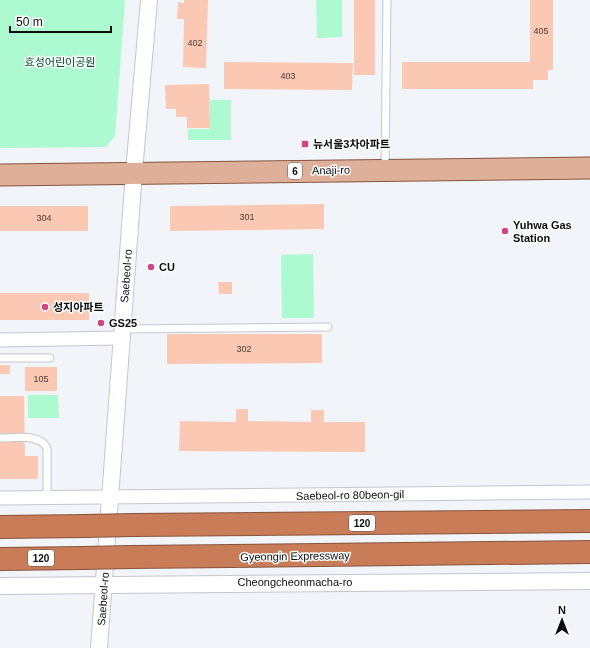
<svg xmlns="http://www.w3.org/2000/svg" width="590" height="648" font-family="Arial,'Noto Sans KR',sans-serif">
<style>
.green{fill:#adf9d0}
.building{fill:#fbc9b3}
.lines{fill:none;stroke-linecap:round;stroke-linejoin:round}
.service-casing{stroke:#c4c7cc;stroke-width:9}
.minor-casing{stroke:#c4c7cc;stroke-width:15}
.tertiary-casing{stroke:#c4c7cc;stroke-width:18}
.primary-casing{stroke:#86553d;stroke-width:23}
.motorway-casing{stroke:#86553d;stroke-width:24}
.service{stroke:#fff;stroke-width:7}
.minor{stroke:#fff;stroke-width:13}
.tertiary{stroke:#fff;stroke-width:16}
.primary{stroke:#deb09a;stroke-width:21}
.motorway{stroke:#c87c57;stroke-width:22}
.motorway-bridge-casing{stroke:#86553d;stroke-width:24;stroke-linecap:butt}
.motorway-bridge{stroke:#c87c57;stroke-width:22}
.poi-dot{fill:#ce4684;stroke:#fff;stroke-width:1.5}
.labels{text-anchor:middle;stroke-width:3;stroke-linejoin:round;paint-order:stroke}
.number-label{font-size:9px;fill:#473b36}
.shield{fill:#fff;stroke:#545556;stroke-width:1}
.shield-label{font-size:10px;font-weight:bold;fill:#0b0c0d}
.park-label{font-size:11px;fill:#014d31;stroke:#fff}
.poi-label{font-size:11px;font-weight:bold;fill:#0b0c0d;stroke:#fff;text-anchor:start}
.street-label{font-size:11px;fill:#0b0c0d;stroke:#fff}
</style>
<rect width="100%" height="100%" fill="#f1f4f9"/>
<g class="green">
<path d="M0,0H125L115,136L106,147L0,148Z"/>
<path d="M316,0H342V37L317,38Z"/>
<path d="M210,100H231V140H188V129H210Z"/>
<path d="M313,254L314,318H282L281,255Z"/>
<path d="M28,395H58L59,418H28Z"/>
</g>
<g class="building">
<path d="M184,0H208L206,68L183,67L184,19H177L178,2L184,3Z"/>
<rect x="354" y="0" width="21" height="75"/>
<path d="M530,0H553V70H548V80H533V89H402V62H530Z"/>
<path d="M224,62L353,63L352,90L224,89Z"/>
<path d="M209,84L210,128H187V117H176V109H166L165,85Z"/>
<path d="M324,204V229L170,231V206Z"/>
<rect x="0" y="206" width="88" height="25"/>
<path d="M218,282H232V294H219Z"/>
<rect x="0" y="293" width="89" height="27"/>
<path d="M167,334H322V363L167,364Z"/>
<rect x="0" y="365" width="10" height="9"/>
<rect x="25" y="367" width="32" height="24"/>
<path d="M0,396H24L25,456H38V479H0Z"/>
<path d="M236,409H248V421L311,422V410H324V422H365V452L179,451L180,421L236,422Z"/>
</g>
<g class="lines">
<g class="service-casing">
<g id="service">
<path d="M385,168L387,0"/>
<path d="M123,329L328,327"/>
<path d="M0,358H50"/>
<path d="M0,438C14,438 40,433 47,448V498"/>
</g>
</g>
<g class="minor-casing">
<g id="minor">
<path d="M0,340L122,338"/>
<path d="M0,498L590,492"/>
</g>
</g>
<g class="tertiary-casing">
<g id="tertiary">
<path d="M0,586L590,581"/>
<path d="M99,648L134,172L149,0"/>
</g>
</g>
<g class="primary-casing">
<path id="primary" d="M0,175L590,168"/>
</g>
<g class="motorway-casing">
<g id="motorway">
<path d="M134,525L590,521"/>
<path d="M0,527L85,526"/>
<path d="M131,557L590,552"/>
<path d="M0,559L83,558"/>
</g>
</g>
<use href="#service" class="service"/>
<use href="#minor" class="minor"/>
<use href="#tertiary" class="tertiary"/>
<use href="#primary" class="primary"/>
<use href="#motorway" class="motorway"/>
<g class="motorway-bridge-casing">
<g id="motorway-bridge">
<path d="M85,526L134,525"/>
<path d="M83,558L131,557"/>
</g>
</g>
<use href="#motorway-bridge" class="motorway-bridge"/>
</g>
<g class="poi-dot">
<rect x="301" y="140" width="8" height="8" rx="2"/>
<circle cx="505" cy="231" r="4"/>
<circle cx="151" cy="267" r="4"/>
<circle cx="45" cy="307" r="4"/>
<circle cx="101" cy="323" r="4"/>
</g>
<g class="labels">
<g class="number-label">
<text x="541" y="34">405</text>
<text x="195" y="46">402</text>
<text x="288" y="79">403</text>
<text x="247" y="220">301</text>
<text x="44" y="221">304</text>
<text x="244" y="352">302</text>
<text x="41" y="382">105</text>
</g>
<g class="shield">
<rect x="288" y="163" width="14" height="16" rx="3"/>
<rect x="349" y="515" width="26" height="16" rx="3"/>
<rect x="28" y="550" width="26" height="16" rx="3"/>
</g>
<g class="shield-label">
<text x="295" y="175">6</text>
<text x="362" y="527">120</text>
<text x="41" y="562">120</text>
</g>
<g class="park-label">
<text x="60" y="66">효성어린이공원</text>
</g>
<g class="poi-label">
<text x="313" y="148">뉴서울3차아파트</text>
<text x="513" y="229">Yuhwa Gas<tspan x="513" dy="13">Station</tspan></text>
<text x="159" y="271">CU</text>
<text x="53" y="311">성지아파트</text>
<text x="109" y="327">GS25</text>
</g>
<g class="street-label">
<text transform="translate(331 170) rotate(-1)" y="4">Anaji-ro</text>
<text transform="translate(126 276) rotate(-86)" y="4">Saebeol-ro</text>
<text transform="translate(350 495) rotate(-1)" y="4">Saebeol-ro 80beon-gil</text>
<text transform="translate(295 556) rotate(-1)" y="4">Gyeongin Expressway</text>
<text x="295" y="586">Cheongcheonmacha-ro</text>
<text transform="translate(103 599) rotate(-86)" y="4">Saebeol-ro</text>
</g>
</g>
<g transform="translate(562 620)" stroke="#ffffff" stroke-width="3" paint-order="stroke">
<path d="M0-3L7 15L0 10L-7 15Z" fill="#0b0c0d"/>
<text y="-6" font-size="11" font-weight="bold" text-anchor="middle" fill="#0b0c0d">N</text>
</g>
<path d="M10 26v6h101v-6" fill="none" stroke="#0b0c0d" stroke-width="2"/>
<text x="16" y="26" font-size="12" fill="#0b0c0d" stroke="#ffffff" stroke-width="3" paint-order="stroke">50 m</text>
</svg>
